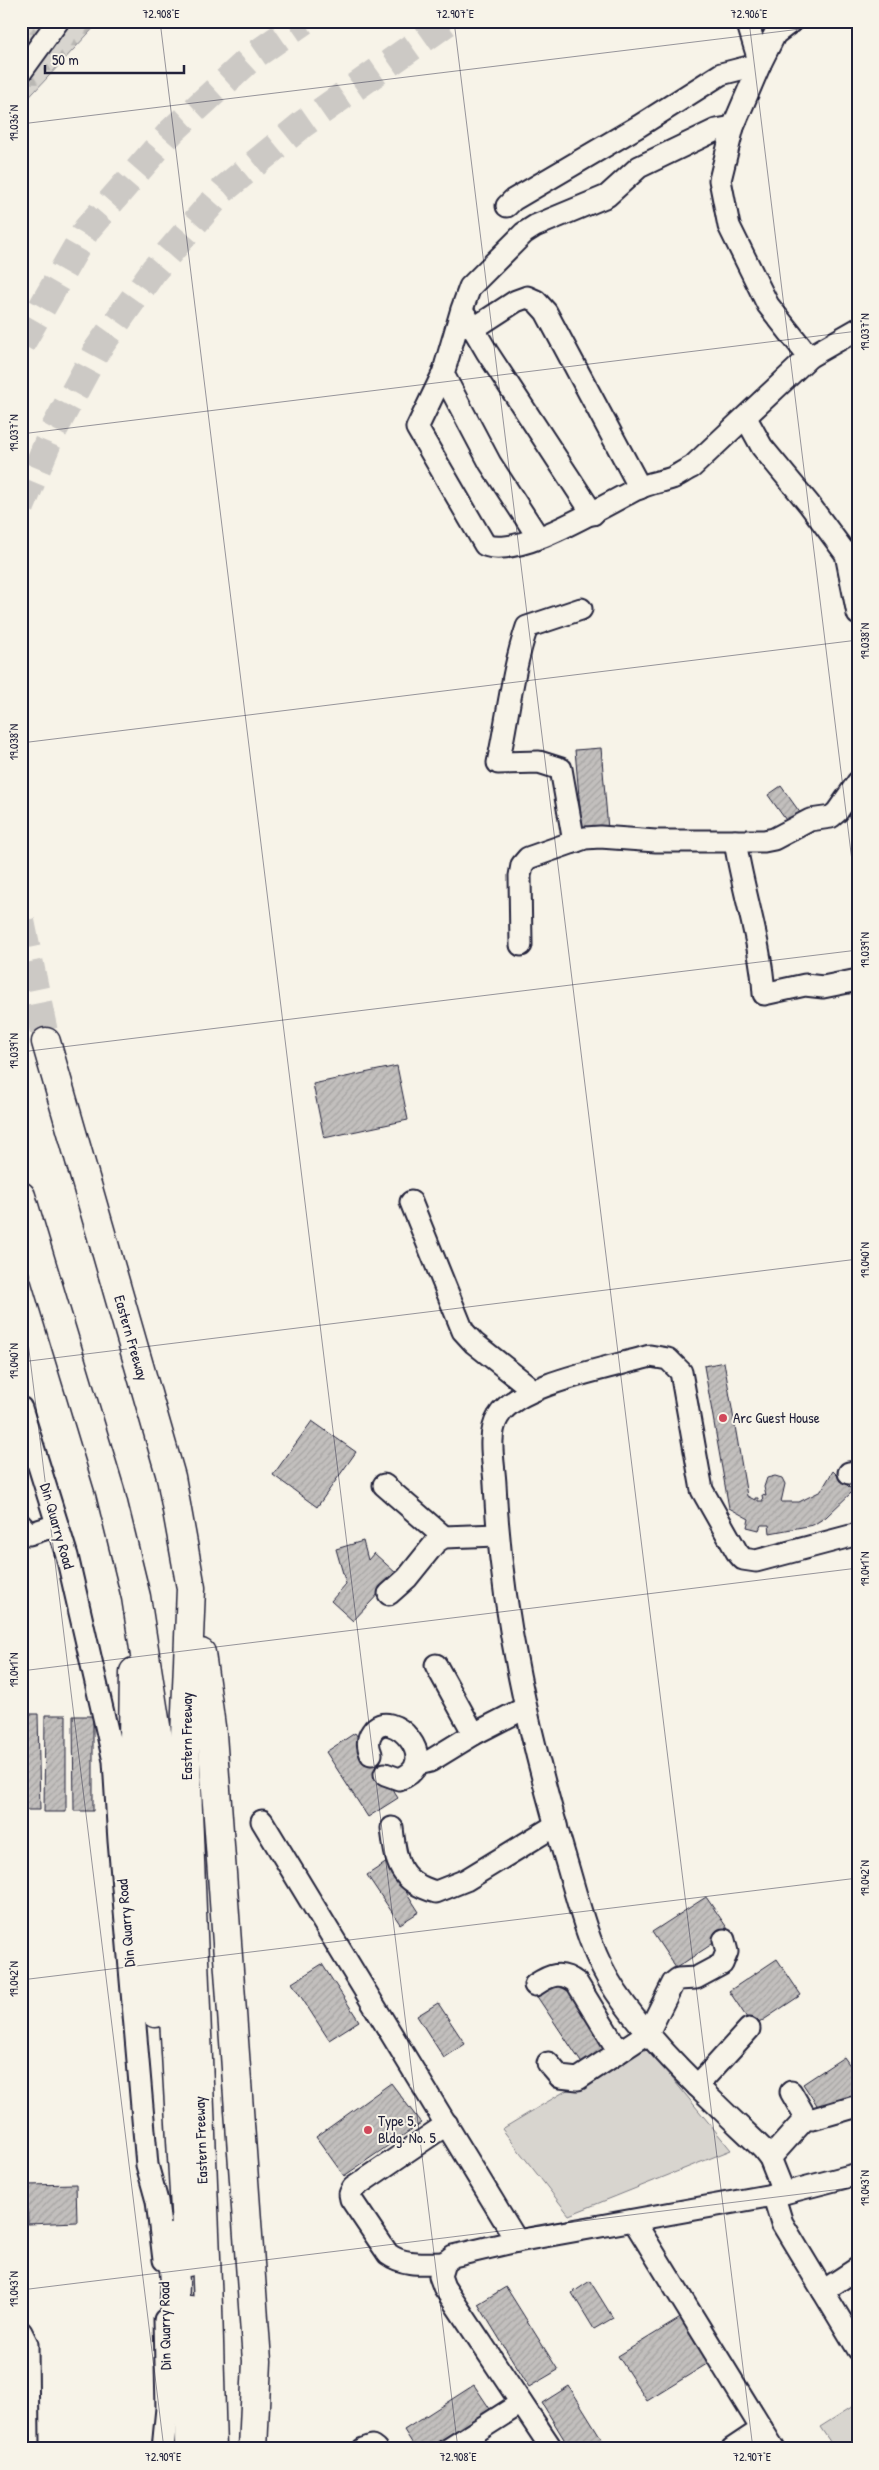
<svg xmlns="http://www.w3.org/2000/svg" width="879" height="2470" font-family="'Patrick Hand',sans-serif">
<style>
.green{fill:#d8d5cf;stroke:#7d7c85}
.forest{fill:url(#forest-firs);stroke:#7d7c85}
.building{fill:url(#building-hatch);stroke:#22223b}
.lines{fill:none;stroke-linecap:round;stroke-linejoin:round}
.highway-tunnel{stroke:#ccc9c5;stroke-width:28;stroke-dasharray:28 14;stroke-linecap:butt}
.minor-casing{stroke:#22223b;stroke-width:25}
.highway-casing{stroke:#22223b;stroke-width:31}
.minor{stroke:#f7f3e8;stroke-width:21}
.highway{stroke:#f7f3e8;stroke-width:28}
.ticks{fill:none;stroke:#22223b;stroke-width:1;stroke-opacity:0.45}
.poi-dot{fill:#d1495b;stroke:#f7f3e8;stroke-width:2}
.labels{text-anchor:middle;stroke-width:4;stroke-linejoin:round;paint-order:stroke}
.street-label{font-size:15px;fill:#22223b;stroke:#f7f3e8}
.poi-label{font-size:15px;fill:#22223b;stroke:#f7f3e8;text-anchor:start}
.neatline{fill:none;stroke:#22223b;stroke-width:2}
.ticks-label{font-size:12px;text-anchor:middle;fill:#22223b}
</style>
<defs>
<pattern id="forest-firs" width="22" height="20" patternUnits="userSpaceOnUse" patternTransform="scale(1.25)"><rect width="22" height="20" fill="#d8d5cf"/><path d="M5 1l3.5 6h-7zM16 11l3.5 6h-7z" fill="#b9b7b3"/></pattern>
<pattern id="building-hatch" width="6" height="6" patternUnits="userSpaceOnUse" patternTransform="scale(1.25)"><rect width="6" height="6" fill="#c2bfbd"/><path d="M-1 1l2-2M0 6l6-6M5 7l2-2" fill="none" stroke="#a6a4a3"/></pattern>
</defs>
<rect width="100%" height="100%" fill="#f7f3e8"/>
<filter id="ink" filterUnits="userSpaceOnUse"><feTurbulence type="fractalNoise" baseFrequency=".02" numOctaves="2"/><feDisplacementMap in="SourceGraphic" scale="10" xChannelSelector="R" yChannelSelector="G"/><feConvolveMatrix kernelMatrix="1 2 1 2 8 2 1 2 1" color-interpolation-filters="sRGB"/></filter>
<g filter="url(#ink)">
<g class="green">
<path d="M644,2044L731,2150L569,2215L502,2129Z"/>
<path d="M858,2403V2449H835L820,2427Z"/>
</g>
<path class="forest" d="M21,21H100L21,106Z"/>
<g class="building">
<path d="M601,748L608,829L582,831L575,750Z"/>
<path d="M781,786L801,814L788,823L768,795Z"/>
<path d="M397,1066L408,1120L324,1138L313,1084Z"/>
<path d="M724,1362L747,1496L755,1500V1498H758V1501H763L762,1495L766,1496L764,1487L767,1478L775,1476L782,1478L785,1484L781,1502H799L821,1491L833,1471L853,1491L826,1517L813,1525L770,1533L769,1525H761L759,1530L747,1527L749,1519L729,1508L704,1366Z"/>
<path d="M312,1421L356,1452L317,1507L273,1475Z"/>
<path d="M363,1541L368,1560L374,1553L397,1574L353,1621L331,1601L346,1584L336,1549Z"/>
<path d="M21,1714H38L40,1810H21Z"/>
<path d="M45,1715H66V1812H44Z"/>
<path d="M73,1716H93V1811H74Z"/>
<path d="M355,1733L371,1756L375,1753L385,1769L381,1772L398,1798L368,1817L326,1752Z"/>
<path d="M387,1862L419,1912L400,1924L367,1875Z"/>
<path d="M706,1897L730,1932L676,1968L652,1932Z"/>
<path d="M777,1959L801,1995L753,2027L729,1991Z"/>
<path d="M322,1964L359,2021L329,2040L292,1983Z"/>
<path d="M563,1978L613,2054L587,2071L536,1995Z"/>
<path d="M438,2003L465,2044L444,2058L417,2016Z"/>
<path d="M844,2057L858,2077V2091L823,2114L803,2084Z"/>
<path d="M391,2083L421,2123L344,2176L316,2137Z"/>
<path d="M76,2184L77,2222L28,2224L27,2185Z"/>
<path d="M590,2281L613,2318L594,2329L572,2293Z"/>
<path d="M506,2287L558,2370L529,2387L478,2304Z"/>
<path d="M687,2314L715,2359L647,2401L618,2356Z"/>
<path d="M474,2385L490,2409L429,2449H416L404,2430Z"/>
<path d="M569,2386L608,2449H570L542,2403Z"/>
</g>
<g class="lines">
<g class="highway-tunnel">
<path d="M21,344L87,229L172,131L252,57L304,21"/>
<path d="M21,507L51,435L97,350L154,270L223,190L303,124L449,21"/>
<path d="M21,921L46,1042"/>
</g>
<g class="minor-casing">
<g id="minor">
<path d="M747,21L760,64L733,127L720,180L729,226L768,305L809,357"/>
<path d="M21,72L58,21"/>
<path d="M733,127L716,130L639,167L607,196L535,226L524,233L470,287L462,309L443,374L417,428L485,545C520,559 605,504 639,488C649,483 661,482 672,478C679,475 685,470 692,467L809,357L858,329"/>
<path d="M507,206L513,200L639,126L721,74L760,64L775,34L792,21"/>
<path d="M466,316L487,352L593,514"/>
<path d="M473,329L516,301L527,297L536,301L546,312L640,488"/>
<path d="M443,374L490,463L538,537"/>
<path d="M746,418L762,447L809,504L846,554L858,614"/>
<path d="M735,841C743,892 761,943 764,994L805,985L823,987L853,981L858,983"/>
<path d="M574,842L561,769L539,762L498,763C508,717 512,671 527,627L581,609"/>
<path d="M521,945L520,876L522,865L528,858L585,838L600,837L656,841H764L774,839L810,820L831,817L837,812L858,782"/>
<path d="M411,1202L463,1331L474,1343L532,1389"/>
<path d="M21,1408L67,1556L114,1761L119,1841L147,2165L157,2201L164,2260"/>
<path d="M849,1473L858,1472"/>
<path d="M384,1485L444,1537"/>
<path d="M21,1525L29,1534L57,1525"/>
<path d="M389,1594L407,1578L436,1542L444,1537L497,1535"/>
<path d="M436,1665L474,1734"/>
<path d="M371,1754C368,1747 367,1739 372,1732C390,1703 445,1764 399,1779L385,1774"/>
<path d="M418,1764L430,1761L474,1734L525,1708"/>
<path d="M262,1821L517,2241"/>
<path d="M392,1828C396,1863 399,1882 436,1892L466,1880L556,1825"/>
<path d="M535,1985C550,1975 561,1970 577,1983L619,2052"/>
<path d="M548,2063L560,2077L578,2079L648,2033L673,1983L678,1979L696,1978L722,1964L727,1952L724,1940"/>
<path d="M697,2086L749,2029"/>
<path d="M791,2092L806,2118L813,2119L858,2106"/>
<path d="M770,2158L806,2118"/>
<path d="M784,2193L770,2158L763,2149C748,2134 732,2120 717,2105C681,2071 644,2033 616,1992C590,1953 580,1908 567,1864C530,1740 501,1614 495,1484C494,1464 487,1435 498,1417C516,1384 614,1367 650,1356L668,1359L681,1372L702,1490L737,1552L743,1559L756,1561L858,1534"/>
<path d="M773,2194L782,2223L823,2291"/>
<path d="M634,2221L774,2449"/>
<path d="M444,2263C425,2263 404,2266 388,2254L351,2199L350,2194L353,2188L447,2124"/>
<path d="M858,2268L823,2291L858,2349"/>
<path d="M21,2332L27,2344L28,2442"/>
<path d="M163,2449L167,2408L165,2320"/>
<path d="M363,2449L372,2446L376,2449"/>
<path d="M449,2449L521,2403"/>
<path d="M552,2449L444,2287L440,2276L444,2263L453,2256L517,2241L784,2193L858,2174"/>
<path d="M732,2449L762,2429"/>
</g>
</g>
<g class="highway-casing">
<g id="highway">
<path d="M46,1042L171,1477L191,1588L185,1737L208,2307L212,2449"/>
<path d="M21,1196L110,1491L136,1597L158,1739L188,2262"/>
<path d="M201,1653L212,1734L257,2361L253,2449"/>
<path d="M134,1672L133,1741L155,2013"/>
<path d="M172,2238L175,2283L173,2337"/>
<path d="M189,2449L190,2310"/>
</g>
</g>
<use href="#minor" class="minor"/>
<use href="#highway" class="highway"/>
</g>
</g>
<path class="ticks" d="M160,21L458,2449M454,21L753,2449M749,21L858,910M21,124L858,22M21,434L858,331M21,743L858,640M21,1052L858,950M21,1285L164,2449M21,1362L858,1259M21,1671L858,1568M21,1980L858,1878M21,2290L858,2187"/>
<g class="poi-dot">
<circle cx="723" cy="1418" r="5"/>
<circle cx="368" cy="2130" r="5"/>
</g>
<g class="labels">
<g class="street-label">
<text transform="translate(131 1338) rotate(74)" y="5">Eastern Freeway</text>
<text transform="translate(57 1526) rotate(74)" y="5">Din Quarry Road</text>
<text transform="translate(187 1736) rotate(-90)" y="5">Eastern Freeway</text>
<text transform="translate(126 1923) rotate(-95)" y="5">Din Quarry Road</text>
<text transform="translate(201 2140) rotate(-92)" y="5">Eastern Freeway</text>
<text transform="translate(165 2326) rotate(-91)" y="5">Din Quarry Road</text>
</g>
<g class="poi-label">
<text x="733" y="1423">Arc Guest House</text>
<text x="378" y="2126">Type 5,<tspan x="378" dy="17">Bldg. No. 5</tspan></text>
</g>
</g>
<rect width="879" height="2470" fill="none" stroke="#f7f3e8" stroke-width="55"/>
<path d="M45 65v8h139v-8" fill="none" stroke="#22223b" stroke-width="2.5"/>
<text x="52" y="65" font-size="15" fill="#22223b" stroke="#f7f3e8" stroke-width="4" paint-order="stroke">50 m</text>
<rect x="28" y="28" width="824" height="2414" class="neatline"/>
<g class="ticks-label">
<text x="161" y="18">72.908°E</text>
<text x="455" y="18">72.907°E</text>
<text x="749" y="18">72.906°E</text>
<text transform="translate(14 123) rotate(-90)" y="4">19.036°N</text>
<text transform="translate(865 332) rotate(-90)" y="4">19.037°N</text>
<text transform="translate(14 433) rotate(-90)" y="4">19.037°N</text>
<text transform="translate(865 641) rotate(-90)" y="4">19.038°N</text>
<text transform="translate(14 742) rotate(-90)" y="4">19.038°N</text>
<text transform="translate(865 950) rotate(-90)" y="4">19.039°N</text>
<text transform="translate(14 1051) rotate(-90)" y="4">19.039°N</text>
<text transform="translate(865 1260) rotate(-90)" y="4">19.040°N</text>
<text transform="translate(14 1361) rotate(-90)" y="4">19.040°N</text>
<text transform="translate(865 1569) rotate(-90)" y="4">19.041°N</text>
<text transform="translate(14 1670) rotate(-90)" y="4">19.041°N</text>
<text transform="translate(865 1878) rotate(-90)" y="4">19.042°N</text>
<text transform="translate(14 1979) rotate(-90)" y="4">19.042°N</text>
<text transform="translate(865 2188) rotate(-90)" y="4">19.043°N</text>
<text transform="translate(14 2289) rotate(-90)" y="4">19.043°N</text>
<text x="163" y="2461">72.909°E</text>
<text x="458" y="2461">72.908°E</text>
<text x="752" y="2461">72.907°E</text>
</g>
</svg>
